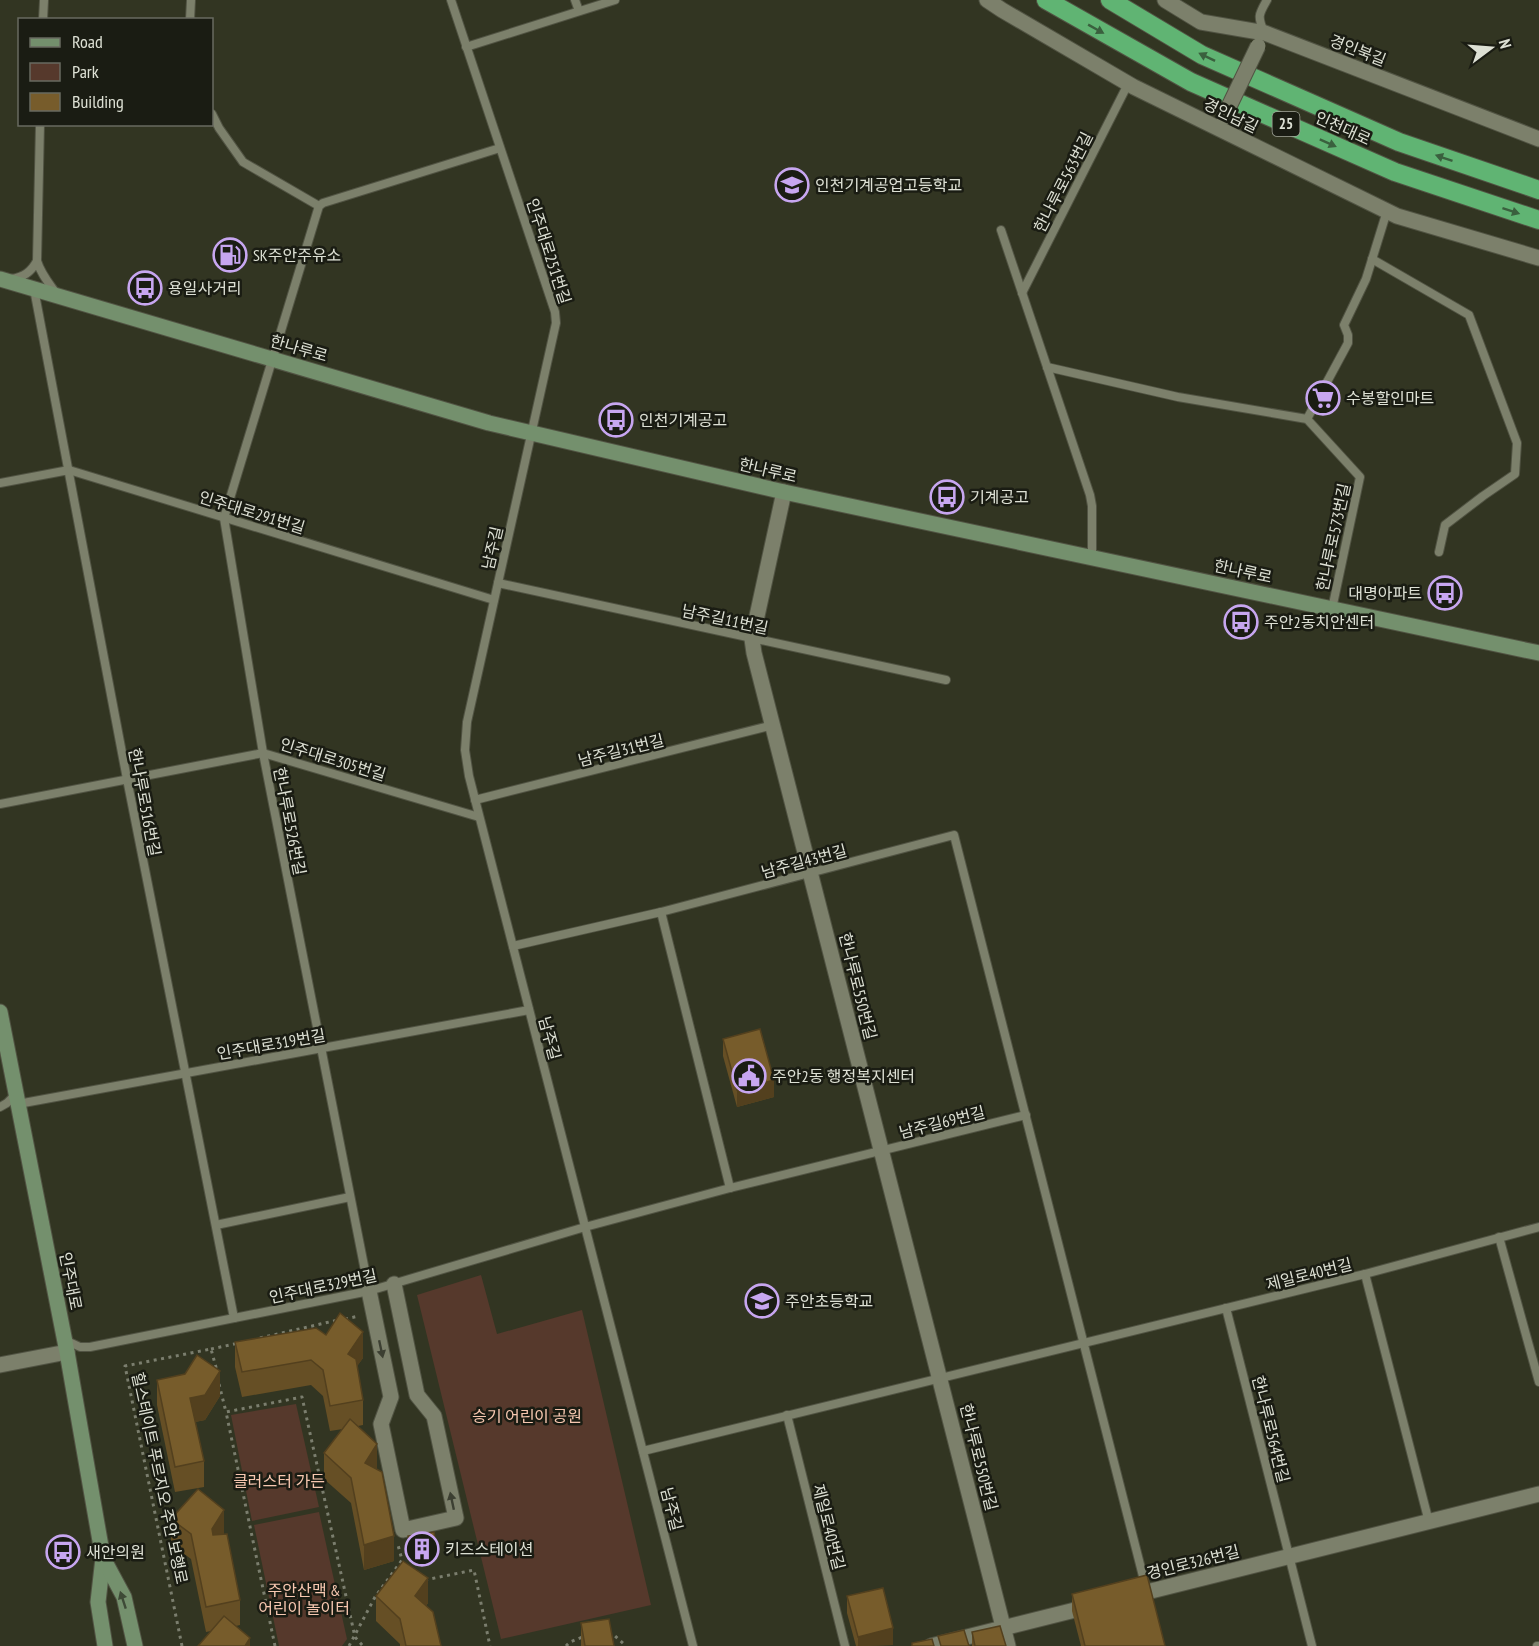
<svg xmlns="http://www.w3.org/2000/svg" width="1539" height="1646" font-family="'PT Sans Narrow','Noto Sans KR',sans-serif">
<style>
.green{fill:#56392c}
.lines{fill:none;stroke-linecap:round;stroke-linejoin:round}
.lane-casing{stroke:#515343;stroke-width:10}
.street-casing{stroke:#515343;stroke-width:17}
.secondary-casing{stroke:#515343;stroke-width:17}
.highway-casing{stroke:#515343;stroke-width:20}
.path{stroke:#7b7e6e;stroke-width:3;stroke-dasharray:3 4.5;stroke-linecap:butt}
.lane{stroke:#7c806b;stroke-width:8}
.street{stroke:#7c806b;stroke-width:15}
.secondary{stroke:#74906d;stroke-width:15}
.highway{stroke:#60b473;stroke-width:18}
.street-bridge-casing{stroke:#515343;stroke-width:17;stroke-linecap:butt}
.street-bridge{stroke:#7c806b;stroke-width:15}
.wall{fill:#664f25}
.shaded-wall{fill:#53401e}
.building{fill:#775c2b;stroke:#53401e;stroke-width:1.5}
.oneway{fill:#3a603e}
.oneway2{fill:#3c3f32}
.oneway3{fill:#3e4a37}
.labels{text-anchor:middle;stroke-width:5;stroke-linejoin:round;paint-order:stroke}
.shield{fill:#1a1c13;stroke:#a2a59a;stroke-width:1.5}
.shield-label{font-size:15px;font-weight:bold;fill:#dde0d4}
.street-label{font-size:16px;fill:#dde0d4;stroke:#1a1c13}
.poi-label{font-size:16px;fill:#dde0d4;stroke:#1a1c13;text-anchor:start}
.park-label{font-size:16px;fill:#f7c7b0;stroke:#1a1c13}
</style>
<rect width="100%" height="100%" fill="#323522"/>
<g class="green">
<path d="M481,1275L497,1334L582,1310L651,1605L501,1639L417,1295Z"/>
<path d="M296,1404L319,1507L252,1521L231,1415Z"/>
<path d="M319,1512L347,1639L342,1646H279L254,1525Z"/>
</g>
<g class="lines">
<g class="lane-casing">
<g id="lane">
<path d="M451,0L555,312L556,323L467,722L465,750L469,776L693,1646"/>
<path d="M575,0L579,11"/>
<path d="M43,20L44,0"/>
<path d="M190,20L191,0"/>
<path d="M1264,32C1257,16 1259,14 1267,0"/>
<path d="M466,47L615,0"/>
<path d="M212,114L219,128L243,162L319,206"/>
<path d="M1001,230L1090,495L1092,506V558"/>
<path d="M1372,259L1469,315L1517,443L1515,474L1483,496L1445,525L1439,552"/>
<path d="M37,261L40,124"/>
<path d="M11,279C24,277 31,272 37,261C41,274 48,282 56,293"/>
<path d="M34,289L127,779L234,1318"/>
<path d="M1022,293L1128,84"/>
<path d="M1047,367L1178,397L1307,419L1360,477L1332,609"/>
<path d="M1307,419L1348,343V335L1344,325L1366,279L1387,211"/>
<path d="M0,483L69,470L494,600"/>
<path d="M498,583L946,680"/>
<path d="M475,800L773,725"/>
<path d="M0,804L263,753L479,817"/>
<path d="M661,912L730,1188"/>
<path d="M513,946L661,912L954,835L1145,1584"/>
<path d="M18,1104L529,1010"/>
<path d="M0,1107L7,1103L15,1095"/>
<path d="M216,1225L350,1197"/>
<path d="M1499,1237L1539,1382"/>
<path d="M1365,1274L1429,1522"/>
<path d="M369,1291L263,753L224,518L319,206L323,203L500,148"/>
<path d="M1226,1308L1312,1646"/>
<path d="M65,1340L80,1347H90L369,1291L585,1227L730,1188L1026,1115"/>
<path d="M787,1415L845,1646"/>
<path d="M643,1451L1365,1274L1539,1227"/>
<path d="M1537,1646H1539"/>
</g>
</g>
<g class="street-casing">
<g id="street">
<path d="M987,0L1002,10L1134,87L1397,216L1539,258"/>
<path d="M1165,0L1201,22L1265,33L1539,139"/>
<path d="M784,492L752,639L754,653L1008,1646"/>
<path d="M369,1291L391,1397L381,1424L403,1530L456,1518L434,1416L417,1395L394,1284"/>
<path d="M0,1365L67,1352"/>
<path d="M1131,1596L1539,1494"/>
<path d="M931,1646L1091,1606"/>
</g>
</g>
<g class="secondary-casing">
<g id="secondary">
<path d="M0,279L489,423L784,492L1539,653"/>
<path d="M0,1012L67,1352L103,1558L98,1602L105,1646"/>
<path d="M103,1558L124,1597L135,1646"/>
</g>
</g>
<g class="highway-casing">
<g id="highway">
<path d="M1046,0L1191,82L1395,172L1539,220"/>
<path d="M1110,0L1202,55L1399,142L1539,190"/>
</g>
</g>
<g class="path">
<path d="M345,1319L359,1316"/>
<path d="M260,1338L338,1320"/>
<path d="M211,1349L239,1343"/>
<path d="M219,1384L226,1412"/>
<path d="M425,1580L474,1570L490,1646"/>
<path d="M608,1634L615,1636L626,1646"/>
<path d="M182,1646L125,1366L211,1349L217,1371"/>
<path d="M275,1646L226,1412L302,1397L355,1637L363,1646"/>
<path d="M349,1646L375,1597L402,1560L398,1545L400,1544"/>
<path d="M566,1646L570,1642L585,1636"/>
</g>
<use href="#lane" class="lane"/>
<use href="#street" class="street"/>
<use href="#secondary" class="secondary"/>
<use href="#highway" class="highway"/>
<g class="street-bridge-casing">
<path id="street-bridge" d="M1224,117L1258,46"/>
</g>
<use href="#street-bridge" class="street-bridge"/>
</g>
<g class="wall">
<path d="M723,1039L774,1097L737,1107L723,1056Z"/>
<path d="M235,1342L363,1358L357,1366L363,1400V1425L358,1426L377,1469L394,1561L364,1570L351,1503L324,1479V1453L343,1429L330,1431L323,1396L311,1385L242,1397L235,1367Z"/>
<path d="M157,1380L220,1396L205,1420L195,1422L204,1461V1487L175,1492L157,1405Z"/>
<path d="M171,1519L224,1534L240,1600V1625L236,1626L250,1646L211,1631L206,1632L191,1559L171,1544Z"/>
<path d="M408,1536L436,1554L411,1559L408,1545Z"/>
<path d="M1072,1594L1165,1646H1081L1072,1611Z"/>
<path d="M376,1596L428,1603L426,1606L441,1646H400V1644L376,1621Z"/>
<path d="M847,1596L893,1645L856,1646L847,1613Z"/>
<path d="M581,1623L614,1646H581Z"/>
<path d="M972,1632L1006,1646H972Z"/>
</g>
<g class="shaded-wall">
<path d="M774,1080V1097L737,1107V1090Z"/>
<path d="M363,1332V1358L348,1379V1354Z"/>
<path d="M220,1371V1396L205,1420L190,1423V1398Z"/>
<path d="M377,1444V1469L365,1488V1463Z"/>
<path d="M224,1510V1535L212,1554V1529Z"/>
<path d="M394,1536V1561L364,1570V1545Z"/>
<path d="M436,1545V1554L411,1559V1551Z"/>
<path d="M428,1578V1603L415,1621V1596Z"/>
<path d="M893,1628V1645L858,1646V1637Z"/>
<path d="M250,1638V1646H245Z"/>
</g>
<g class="building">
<path d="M760,1029L774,1080L737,1090L723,1039Z"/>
<path d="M340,1313L363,1332L348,1354L356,1359L363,1400L330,1406L323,1370L311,1360L242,1372L235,1342L316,1328L326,1335Z"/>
<path d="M197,1355L220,1371L205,1395L190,1398L204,1461L175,1467L157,1380L185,1374Z"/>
<path d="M350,1419L377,1444L365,1463L382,1472L394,1536L364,1545L351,1478L324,1453Z"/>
<path d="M198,1489L224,1510L212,1529L213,1535L227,1534L240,1600L206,1607L191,1534L171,1519Z"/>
<path d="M434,1532L436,1545L411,1551L408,1536Z"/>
<path d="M403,1561L428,1578L415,1596L433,1612L441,1646H406L400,1619L376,1596Z"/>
<path d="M1147,1575L1165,1646H1085L1072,1594Z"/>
<path d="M883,1588L893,1628L858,1637L847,1596Z"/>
<path d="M224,1616L250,1638L245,1646H198Z"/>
<path d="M609,1619L614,1646H585L581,1623Z"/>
<path d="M1000,1626L1006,1646H975L972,1632Z"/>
<path d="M964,1630L969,1646H941L938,1636Z"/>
<path d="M932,1639L934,1646H912V1643Z"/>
</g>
<defs><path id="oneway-solid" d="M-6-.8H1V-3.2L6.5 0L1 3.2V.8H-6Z" transform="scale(1.5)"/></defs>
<g class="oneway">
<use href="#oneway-solid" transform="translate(1096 29) rotate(29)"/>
<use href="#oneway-solid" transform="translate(1207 57) rotate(-154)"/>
<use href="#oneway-solid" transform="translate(1328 143) rotate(24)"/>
<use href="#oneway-solid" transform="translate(1444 158) rotate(-161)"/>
<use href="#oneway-solid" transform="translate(1511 211) rotate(18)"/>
</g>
<g class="oneway2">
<use href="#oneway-solid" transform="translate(381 1349) rotate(78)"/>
<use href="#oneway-solid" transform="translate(452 1501) rotate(-102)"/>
</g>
<use class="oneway3" href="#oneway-solid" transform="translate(123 1600) rotate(-108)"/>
<defs>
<g id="school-ring" transform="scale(1.725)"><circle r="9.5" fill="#1a1c13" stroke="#c7a6f0" stroke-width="1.5"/><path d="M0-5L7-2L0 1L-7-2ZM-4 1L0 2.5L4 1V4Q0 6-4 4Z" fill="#c7a6f0"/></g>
<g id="fuel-ring" transform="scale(1.725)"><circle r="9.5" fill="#1a1c13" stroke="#c7a6f0" stroke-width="1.5"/><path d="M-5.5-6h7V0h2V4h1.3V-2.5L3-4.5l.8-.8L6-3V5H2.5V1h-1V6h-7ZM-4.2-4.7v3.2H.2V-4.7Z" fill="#c7a6f0"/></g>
<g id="bus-ring" transform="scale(1.725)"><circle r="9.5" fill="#1a1c13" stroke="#c7a6f0" stroke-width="1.5"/><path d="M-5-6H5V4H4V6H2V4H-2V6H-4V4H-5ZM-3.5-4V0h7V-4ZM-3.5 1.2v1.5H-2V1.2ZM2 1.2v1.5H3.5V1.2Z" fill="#c7a6f0"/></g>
<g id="supermarket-ring" transform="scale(1.725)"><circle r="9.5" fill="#1a1c13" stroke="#c7a6f0" stroke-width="1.5"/><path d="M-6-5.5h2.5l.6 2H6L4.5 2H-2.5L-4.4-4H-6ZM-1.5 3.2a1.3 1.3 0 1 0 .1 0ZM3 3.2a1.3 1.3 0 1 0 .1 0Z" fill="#c7a6f0"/></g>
<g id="civic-ring" transform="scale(1.725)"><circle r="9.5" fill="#1a1c13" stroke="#c7a6f0" stroke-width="1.5"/><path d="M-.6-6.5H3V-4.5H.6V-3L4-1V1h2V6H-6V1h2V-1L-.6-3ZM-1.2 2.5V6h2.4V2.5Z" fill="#c7a6f0"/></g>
<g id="building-ring" transform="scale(1.725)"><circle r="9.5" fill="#1a1c13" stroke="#c7a6f0" stroke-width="1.5"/><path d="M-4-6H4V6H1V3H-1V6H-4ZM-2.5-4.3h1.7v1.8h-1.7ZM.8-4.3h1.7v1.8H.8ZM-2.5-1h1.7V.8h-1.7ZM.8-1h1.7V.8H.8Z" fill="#c7a6f0"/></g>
</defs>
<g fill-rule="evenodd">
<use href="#school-ring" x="792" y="185"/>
<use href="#fuel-ring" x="230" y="255"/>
<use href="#bus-ring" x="145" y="288"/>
<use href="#supermarket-ring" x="1323" y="398"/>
<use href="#bus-ring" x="616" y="420"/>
<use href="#bus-ring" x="947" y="497"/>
<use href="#bus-ring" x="1445" y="593"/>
<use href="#bus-ring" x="1241" y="622"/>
<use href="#civic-ring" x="749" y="1076"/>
<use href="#school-ring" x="762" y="1301"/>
<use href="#building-ring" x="422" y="1549"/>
<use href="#bus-ring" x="63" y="1552"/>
</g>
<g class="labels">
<rect class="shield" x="1272.5" y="112" width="27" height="24" rx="4.5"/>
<g class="shield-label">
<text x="1286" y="129">25</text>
</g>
<g class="street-label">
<text transform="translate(1358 50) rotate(21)" y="6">경인북길</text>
<text transform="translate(1231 115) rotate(26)" y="6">경인남길</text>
<text transform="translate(1343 128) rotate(24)" y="6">인천대로</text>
<text transform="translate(1063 182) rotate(-63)" y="6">한나루로563번길</text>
<text transform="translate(549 251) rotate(72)" y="6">인주대로251번길</text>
<text transform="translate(299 348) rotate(16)" y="6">한나루로</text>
<text transform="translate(768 470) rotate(13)" y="6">한나루로</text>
<text transform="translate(252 512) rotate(17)" y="6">인주대로291번길</text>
<text transform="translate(1333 537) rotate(-78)" y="6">한나루로573번길</text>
<text transform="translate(492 548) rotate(-77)" y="6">남주길</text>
<text transform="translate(1243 571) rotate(12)" y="6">한나루로</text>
<text transform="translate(725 619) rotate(12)" y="6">남주길11번길</text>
<text transform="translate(621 750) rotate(-14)" y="6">남주길31번길</text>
<text transform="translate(333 759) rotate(17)" y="6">인주대로305번길</text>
<text transform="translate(145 802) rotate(79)" y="6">한나루로516번길</text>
<text transform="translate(290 821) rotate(79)" y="6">한나루로526번길</text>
<text transform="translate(804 861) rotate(-15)" y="6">남주길43번길</text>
<text transform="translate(858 986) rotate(76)" y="6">한나루로550번길</text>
<text transform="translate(550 1038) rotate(75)" y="6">남주길</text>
<text transform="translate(271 1044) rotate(-10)" y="6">인주대로319번길</text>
<text transform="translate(942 1122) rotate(-14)" y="6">남주길69번길</text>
<text transform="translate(1309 1274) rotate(-14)" y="6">제일로40번길</text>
<text transform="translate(71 1281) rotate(79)" y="6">인주대로</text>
<text transform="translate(323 1286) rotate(-12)" y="6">인주대로329번길</text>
<text transform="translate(1271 1429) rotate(76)" y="6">한나루로564번길</text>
<text transform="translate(979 1457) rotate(76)" y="6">한나루로550번길</text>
<text transform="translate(160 1478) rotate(78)" y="6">힐스테이트 푸르지오 주안 보행로</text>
<text transform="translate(672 1509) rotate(76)" y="6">남주길</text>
<text transform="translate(829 1527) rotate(76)" y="6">제일로40번길</text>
<text transform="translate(1193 1562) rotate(-14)" y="6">경인로326번길</text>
</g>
<g class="poi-label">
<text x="815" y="191">인천기계공업고등학교</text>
<text x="253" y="261">SK주안주유소</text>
<text x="168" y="294">용일사거리</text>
<text x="1346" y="404">수봉할인마트</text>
<text x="639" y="426">인천기계공고</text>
<text x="970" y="503">기계공고</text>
<text x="1422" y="599" text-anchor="end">대명아파트</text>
<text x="1264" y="628">주안2동치안센터</text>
<text x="772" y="1082">주안2동 행정복지센터</text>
<text x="785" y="1307">주안초등학교</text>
<text x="445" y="1555">키즈스테이션</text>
<text x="86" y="1558">새안의원</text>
</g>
<g class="park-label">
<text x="527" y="1422">승기 어린이 공원</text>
<text x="279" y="1487">클러스터 가든</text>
<text x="304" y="1596">주안산맥 &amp;<tspan x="304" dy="18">어린이 놀이터</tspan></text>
</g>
</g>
<rect x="18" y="18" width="195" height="108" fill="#1a1c13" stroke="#686a60" stroke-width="1.5"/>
<rect x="30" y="38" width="30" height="9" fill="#74906d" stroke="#686a60" stroke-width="1.5"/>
<text x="72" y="48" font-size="18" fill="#dde0d4">Road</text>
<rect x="30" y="63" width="30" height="18" fill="#56392c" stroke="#686a60" stroke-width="1.5"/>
<text x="72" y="78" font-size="18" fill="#dde0d4">Park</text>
<rect x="30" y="93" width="30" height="18" fill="#775c2b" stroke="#686a60" stroke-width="1.5"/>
<text x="72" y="108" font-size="18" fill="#dde0d4">Building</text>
<g transform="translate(1491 48) rotate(74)" stroke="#1a1c13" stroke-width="4.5" paint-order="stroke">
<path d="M0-4.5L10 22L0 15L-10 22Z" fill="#dde0d4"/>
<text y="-9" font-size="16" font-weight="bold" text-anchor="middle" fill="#dde0d4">N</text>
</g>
</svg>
